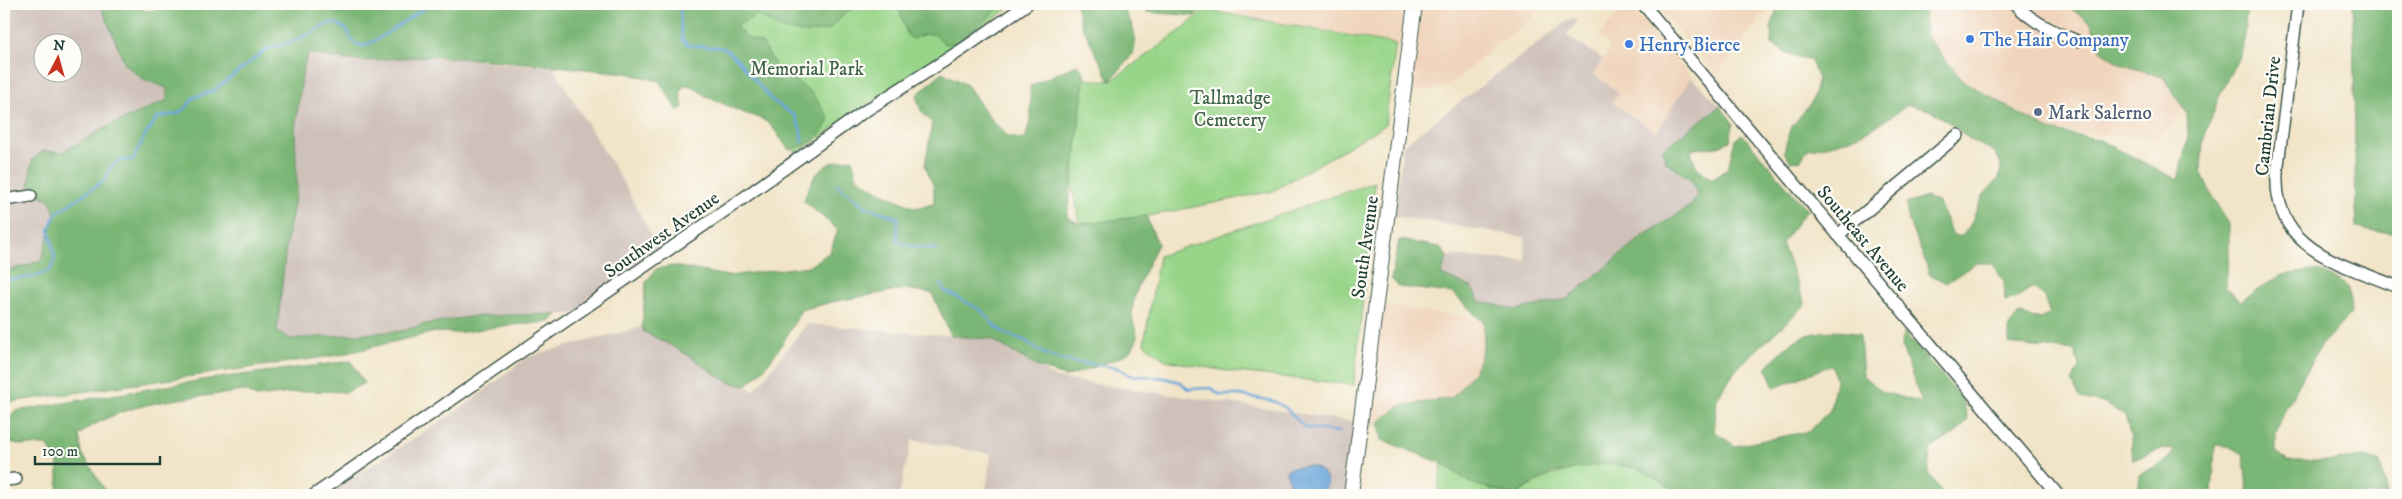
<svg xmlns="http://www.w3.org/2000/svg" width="2402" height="499" font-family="'IM FELL DW Pica',serif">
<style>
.built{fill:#f0d5bc}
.industrial{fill:#cec1b9;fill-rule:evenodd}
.green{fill:#99d589;stroke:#5c895e}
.forest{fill:#7ab675;stroke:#4c7a54}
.water{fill:#69a5da;stroke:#447187}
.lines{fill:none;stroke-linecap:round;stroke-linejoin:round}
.stream{stroke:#69a5da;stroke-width:2.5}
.minor-casing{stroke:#3e564a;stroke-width:14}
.major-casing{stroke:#3e564a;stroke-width:16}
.minor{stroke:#fff;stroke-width:11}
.major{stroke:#fff;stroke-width:14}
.shop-dot{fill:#3f7fe0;stroke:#fdfcf7;stroke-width:2}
.service-dot{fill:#5c6f8a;stroke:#fdfcf7;stroke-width:2}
.labels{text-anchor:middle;stroke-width:4.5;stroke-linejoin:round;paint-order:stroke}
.shop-label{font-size:19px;fill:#366cbe;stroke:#fdfcf7;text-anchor:start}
.park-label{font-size:19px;fill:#3e6349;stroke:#fdfcf7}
.service-label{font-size:19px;fill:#4e5e75;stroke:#fdfcf7;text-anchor:start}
.street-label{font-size:19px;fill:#1f3d34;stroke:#fdfcf7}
</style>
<rect width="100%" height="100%" fill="#fdfcf7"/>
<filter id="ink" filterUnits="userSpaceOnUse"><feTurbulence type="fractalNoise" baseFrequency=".02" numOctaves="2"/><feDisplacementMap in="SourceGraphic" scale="10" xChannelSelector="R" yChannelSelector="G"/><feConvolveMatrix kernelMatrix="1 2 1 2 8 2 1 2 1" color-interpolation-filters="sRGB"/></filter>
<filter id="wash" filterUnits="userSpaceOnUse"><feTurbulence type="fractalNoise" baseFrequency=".0096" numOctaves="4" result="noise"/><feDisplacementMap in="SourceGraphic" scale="20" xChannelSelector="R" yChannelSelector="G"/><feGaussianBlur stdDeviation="1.12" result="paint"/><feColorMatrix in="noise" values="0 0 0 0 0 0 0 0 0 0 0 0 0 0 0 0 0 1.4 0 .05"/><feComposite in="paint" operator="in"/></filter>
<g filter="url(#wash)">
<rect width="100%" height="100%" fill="#f1e4c7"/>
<g class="built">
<path d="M1234,4H1411L1406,47L1236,16Z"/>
<path d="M1420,4H1549L1446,87L1408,93Z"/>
<path d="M1655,4H1771L1717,75Z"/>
<path d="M1912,4H2179L2187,105L2159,139L2049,130L1963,81L1926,36Z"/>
<path d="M1627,9L1644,22L1691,77L1656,133L1612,102L1618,93L1594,74L1610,48L1599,36L1620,10Z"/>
<path d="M1377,304L1481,320L1484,323L1483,347L1477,369L1452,398L1399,406L1379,422L1363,421Z"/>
</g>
<g class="industrial">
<path d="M4,4H100L108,24L143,79L167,88V100L105,128L62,152L43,151L39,195L50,200L55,214L41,261L4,272ZM42,42H72V72H42Z"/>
<path d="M1571,18L1578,21L1566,35L1603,59L1594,74L1619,93L1612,102L1656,133L1691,77L1720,106L1663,149L1665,161L1692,181L1697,195L1692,205L1646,234L1567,299L1516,310L1479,301L1471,287L1441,275L1447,257L1451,256L1526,261L1525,237L1394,216L1403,145Z"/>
<path d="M309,53L345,60L366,61L426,56L553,67L627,189L661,255L575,314L476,316L429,323L402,331L291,339L277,332L286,246L297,188L295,130L303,68Z"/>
<path d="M807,324L991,339L1056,378L1357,422L1347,495H985L991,454L912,440L899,495H325L466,405L527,357L644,326L754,391Z"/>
</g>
<g class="green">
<path d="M754,4H1015L797,153L698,51Z"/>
<path d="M1205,10L1396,44L1385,125L1273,191L1149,216L1080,224L1072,186L1084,79L1111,81L1177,33Z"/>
<path d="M1375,182L1354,385L1227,371L1165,360L1144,344L1159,256Z"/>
<path d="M1607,462L1640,469L1683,495H1516C1548,472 1570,470 1607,462Z"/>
<path d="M1442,463L1471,483L1512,495H1437Z"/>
</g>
<g class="forest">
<path d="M100,4H127L148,11L186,4H864L845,13L829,30L807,33L782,29L757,15L736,26L746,37L763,44L776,67L811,92L829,118C823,137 808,146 789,150L771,125L760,118L741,112L704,95L692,86L684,85L680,93L683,107L678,111L659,81L626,73L505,61L426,56L366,61L345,60L309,53L303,68L295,130L297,188L286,246L277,332L291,339L402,331L429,323L476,316L557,314L550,322L510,325L456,333L435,332L339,355L4,403V272L41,261L55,214L50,200L39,195L29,185L32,160L43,151L62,152L105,128L167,100V88L143,79L125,64Z"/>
<path d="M898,4H1003C992,14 964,41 950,44C936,46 943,24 913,39L907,35Z"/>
<path d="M1076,4H1119C1129,14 1140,38 1133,52C1131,58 1116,73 1110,81L1081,24Z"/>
<path d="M1141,4H1203L1204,6L1195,16L1147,12Z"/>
<path d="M1795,4H1923L1926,36L1963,81L2049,130L2100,140L2178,180L2188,136L2187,114L2163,77L2120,64L2100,50L2091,23L2065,4H2244L2247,8L2242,51L2220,94L2203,141L2201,171L2214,200L2229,224V259L2225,287L2240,301L2282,275L2319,270L2349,287L2351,314L2321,345L2286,408L2276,433V450L2287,461H2327L2366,457L2380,462L2387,495H2248L2243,454L2228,446L2215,445L2212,495H2153L2138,493L2140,474L2168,460L2176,450L2161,449L2133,460L2131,438L2125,415L2103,403L2080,398L2072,382L2079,368L2075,350L2034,347L2009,343V326L2019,314L2040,319L2050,314L2044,296L2033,287L2016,298L2005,301L2004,281L1991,263H1976L1946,283L1929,274C1923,249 1907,228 1906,204L1926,197L1939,203L1953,236H1962L1969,227L1984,194L1999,178L2001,167L1994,151L1972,141L1954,126L1930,110L1908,105C1871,130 1854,143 1808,149L1801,160L1791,162L1784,152L1790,129L1812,101L1818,79L1811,61L1786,53L1772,44L1771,28L1777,9H1790Z"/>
<path d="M2353,4H2398V234L2356,228Z"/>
<path d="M1078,64L1085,75L1067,217L1080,224L1146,216L1158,244C1149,263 1133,291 1132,312C1131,329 1145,334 1130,351C1122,359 1079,372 1066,377L1036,366L991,339L951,336L932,293L904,289L836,301L801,310C787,337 770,368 745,386C725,383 713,372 697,361C681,350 661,340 644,332L642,325L646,282L656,269L673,266L728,276L810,266L830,252L838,230L804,201C813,173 822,161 852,159L857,178L880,192L915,208L934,204V187L925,166L932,123L921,111L916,96L942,72L967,85L990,118L1009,137L1025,140L1031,116L1030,86Z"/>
<path d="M1720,106L1733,123L1730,141L1716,147L1691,149C1693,164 1699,173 1713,179L1728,168L1735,140L1742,134L1807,210L1782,243L1805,305L1735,370L1717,399L1714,431L1735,446L1810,431L1830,410L1836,380L1832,365L1774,388L1766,367C1775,359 1784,347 1795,341C1814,329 1840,330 1860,334L1863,376L1883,392L1922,403L1902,347L1903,331L1963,400L1968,420L1956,433L1930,449L1928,473L1944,495H1683L1640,469L1607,463L1553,473L1534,482L1516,495H1512L1471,483L1442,463L1382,440L1379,422L1399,406L1452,398C1477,369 1484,362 1484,323L1453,293L1399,287L1391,279L1399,240L1440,247L1447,257L1441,275L1471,287L1479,301L1516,310L1567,299L1646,234L1692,205L1697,195L1692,181L1665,161L1663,149Z"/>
<path d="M351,361L364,383L347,392L307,391L256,397L245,391C190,399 125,399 79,435L82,453L108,495H58V463L47,445H20L4,440V422L15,411L209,379Z"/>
</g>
<path class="water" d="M1307,466C1324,468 1335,482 1320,495H1287L1290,486L1286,471L1290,468Z"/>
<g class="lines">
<g class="stream">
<path d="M676,4L680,9L682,39L688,45L724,48L737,59L772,100L795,116L801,131L802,142"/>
<path d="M836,184L866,207L898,218L897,241L912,246L936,249"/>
<path d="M4,280L34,277L50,270L55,259L49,230L55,214L105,180L111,167L121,160H133L144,137L158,117L177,114L187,107L193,98L213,91L267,49L297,40L329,23L338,24L346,29L354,43L363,46L377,40L430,4"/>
<path d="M941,284L945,291L981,310L994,325L1004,333L1024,340L1043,353L1062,360L1118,368L1129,375L1164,378L1180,382L1188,389L1211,388L1220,395H1239L1273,401L1286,408L1305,428L1340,432"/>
</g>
</g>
</g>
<g filter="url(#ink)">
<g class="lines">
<g class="minor-casing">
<g id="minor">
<path d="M1643,4L2058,495"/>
<path d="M2016,4C2031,22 2055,32 2077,41"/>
<path d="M2298,4L2277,173C2273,250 2340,263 2398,287"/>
<path d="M4,200L31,196"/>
<path d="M1838,235L1958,135"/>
<path d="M4,480L16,479"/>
<path d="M314,495L742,199L862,113L963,49L1027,4"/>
</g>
</g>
<g class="major-casing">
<path id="major" d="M1351,495L1415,4"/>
</g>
<use href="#minor" class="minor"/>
<use href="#major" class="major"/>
</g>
</g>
<g class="shop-dot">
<circle cx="1970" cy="39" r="5"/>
<circle cx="1629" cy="44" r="5"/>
</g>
<circle class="service-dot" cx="2038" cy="112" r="5"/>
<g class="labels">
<g class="shop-label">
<text x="1980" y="46">The Hair Company</text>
<text x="1639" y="51">Henry Bierce</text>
</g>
<g class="park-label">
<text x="807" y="75">Memorial Park</text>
<text x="1230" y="104">Tallmadge<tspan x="1230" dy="22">Cemetery</tspan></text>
</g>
<g class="service-label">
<text x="2048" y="119">Mark Salerno</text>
</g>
<g class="street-label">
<text transform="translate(2267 116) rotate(-84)" y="7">Cambrian Drive</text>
<text transform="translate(661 234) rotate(-35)" y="7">Southwest Avenue</text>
<text transform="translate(1864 238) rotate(50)" y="7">Southeast Avenue</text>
<text transform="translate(1364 247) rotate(-82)" y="7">South Avenue</text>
</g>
</g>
<rect width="2402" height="499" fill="none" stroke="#fdfcf7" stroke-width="20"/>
<g transform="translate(58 58) rotate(6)"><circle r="24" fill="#fdfcf7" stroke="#a4b0a9"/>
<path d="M0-4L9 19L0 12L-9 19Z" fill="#c8321e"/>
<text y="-8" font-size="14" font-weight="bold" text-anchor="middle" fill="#1f3d34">N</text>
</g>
<path d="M35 456v8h125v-8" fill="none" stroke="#1f3d34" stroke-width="2.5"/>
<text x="42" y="456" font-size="15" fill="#1f3d34" stroke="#fdfcf7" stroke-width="4" paint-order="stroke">100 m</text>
</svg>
